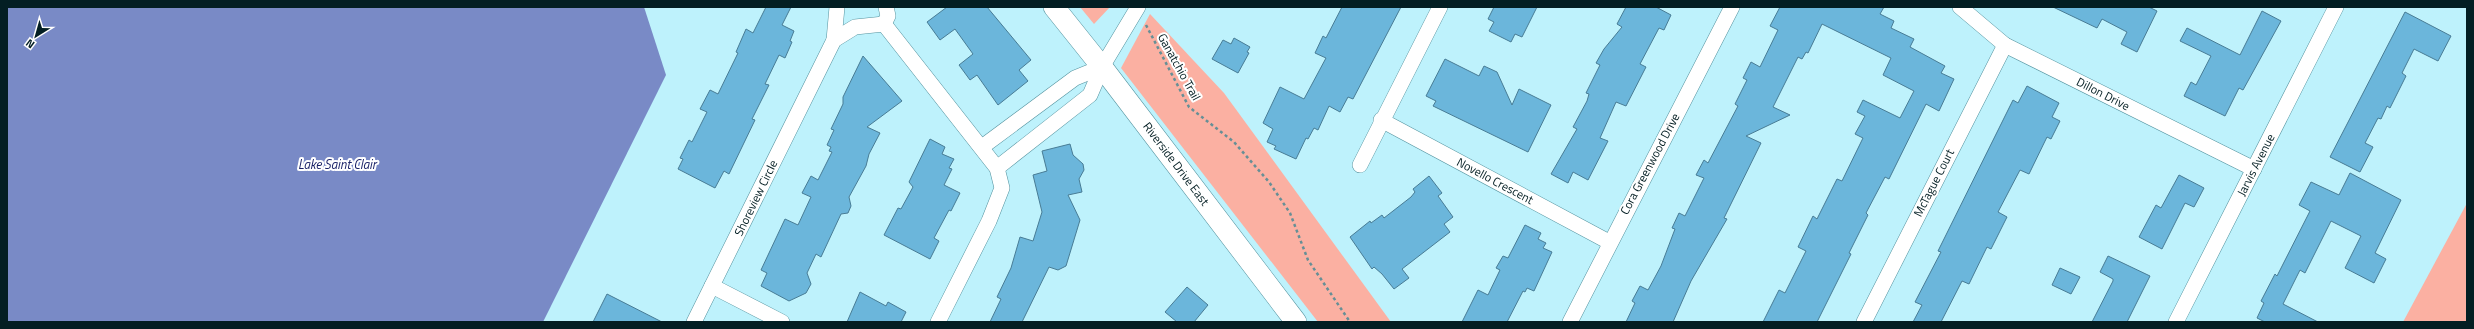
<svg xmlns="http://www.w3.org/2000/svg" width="2474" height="329" font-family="'Titillium Web',sans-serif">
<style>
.green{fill:#fbb0a2}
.water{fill:#798ac6}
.building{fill:#6bb6db;stroke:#487c95}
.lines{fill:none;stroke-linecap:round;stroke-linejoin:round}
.street-casing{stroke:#54939f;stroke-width:16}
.secondary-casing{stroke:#54939f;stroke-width:22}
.path{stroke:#668f96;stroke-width:2.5;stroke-dasharray:3 3;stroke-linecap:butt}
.street{stroke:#fff;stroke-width:15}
.secondary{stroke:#fff;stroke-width:21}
.labels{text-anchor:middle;stroke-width:4;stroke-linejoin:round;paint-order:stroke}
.street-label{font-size:12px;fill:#031e23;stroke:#fff}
.water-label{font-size:13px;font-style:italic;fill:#171f65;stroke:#fff}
</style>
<rect width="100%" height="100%" fill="#bef2fc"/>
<g class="green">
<path d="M1080,7H1110L1094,24Z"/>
<path d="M1150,14L1224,93L1391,322H1318L1121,68Z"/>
<path d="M2467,203V322H2403Z"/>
</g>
<path class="water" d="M7,7H644L666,75L543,322H7Z"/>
<g class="building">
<path d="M766,7H791L782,25L794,31L790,41L792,42L785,58L779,55L765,84L769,85L752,119L755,120L729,174L724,171L715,188L678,169L683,159L680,158L689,140L692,142L707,112L700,109L710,90L718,94L738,53L736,52L746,29L753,33Z"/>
<path d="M947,7H987L1031,60L1019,70L1028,81L998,105L977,75L970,80L959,65L973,54L955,29L940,40L927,22Z"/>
<path d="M1342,7H1401L1353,99L1348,97L1340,112L1329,106L1318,130L1314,128L1308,139L1306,138L1296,159L1274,149L1276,146L1267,142L1273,129L1263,123L1280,87L1304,99L1326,58L1315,53L1323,36L1326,38Z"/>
<path d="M1494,7H1537L1522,37L1515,34L1511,42L1489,31L1494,22L1488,19Z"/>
<path d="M1626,7H1656L1671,15L1664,30L1659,28L1640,64L1646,67L1626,106L1616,102L1600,138L1608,141L1588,180L1573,172L1568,183L1551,174L1577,129L1573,127L1587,101L1589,94L1586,93L1600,65L1596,63L1604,49L1622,27L1617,24Z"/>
<path d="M1780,7H1884L1880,14L1894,21L1891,28L1914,39L1910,47L1945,66L1941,73L1954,79L1939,111L1926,104L1889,179L1885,177L1866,213L1868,215L1849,253L1851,254L1817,322H1763L1779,290L1785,293L1806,251L1798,247L1813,216L1817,219L1837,179L1842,181L1863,138L1855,134L1865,116L1857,112L1863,100L1900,118L1914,91L1883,75L1891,58L1822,24L1808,53L1806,52L1802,59L1798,57L1773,107L1790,115L1746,136L1761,143L1724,218L1727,219L1691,281L1673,322H1626L1635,303L1632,301L1640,286L1648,290L1661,266L1675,229L1672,228L1679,213L1685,216L1704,178L1696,175L1704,160L1708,163L1738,106L1735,104L1747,80L1743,78L1751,62L1760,67L1778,30L1770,26Z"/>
<path d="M2053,7H2149L2157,11L2137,52L2121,44L2127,32L2102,19L2097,28Z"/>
<path d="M2262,11L2281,21L2243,90L2239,88L2225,116L2184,96L2191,82L2196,85L2211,56L2180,41L2187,28L2240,55Z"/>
<path d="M2405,12L2451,36L2438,61L2414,49L2402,73L2406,76L2390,108L2387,106L2381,119L2378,118L2365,143L2373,147L2360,172L2330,157Z"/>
<path d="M1234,38L1250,47L1247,52L1249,53L1238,73L1212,59L1223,40L1231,44Z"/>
<path d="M863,56L902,101L867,127L880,133L869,154L866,166L849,197L851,206L848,213L841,214L821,257L816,254L807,273L811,284L806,293L789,301L761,286L767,273L761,270L785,219L798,225L811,197L802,193L811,176L818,180L832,152L829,151L831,147L827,145L834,130L831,129L843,104V97Z"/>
<path d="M1445,59L1479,76L1484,66L1497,72L1512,105L1519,89L1551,105L1528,152L1433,106L1436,101L1426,96Z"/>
<path d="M2027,86L2059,103L2052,117L2060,121L2051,139L2047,137L2029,174L2020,170L1998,212L2007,217L1991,249L1987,247L1969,284L1962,281L1941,322H1913L1922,305L1915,302L1941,252L1938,251L2013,100L2018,103Z"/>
<path d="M930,139L945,147L942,154L954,159L949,168L952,169L944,185L960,193L951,211L949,210L934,238L939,241L930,259L884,235L898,208L901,209L913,187L909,182Z"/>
<path d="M1070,144L1073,155L1083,164L1084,170L1079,179L1082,192L1068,195L1080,220L1066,266L1058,270L1049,267L1022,322H990L1001,299L997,297L1011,268L1020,237L1033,241L1042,212L1033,175L1047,171L1042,151Z"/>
<path d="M2350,173L2401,200L2375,253L2386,259L2374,283L2345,268L2361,236L2331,221L2305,273L2300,270L2283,304L2318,322H2265L2257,318L2264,303L2261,301L2275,274L2277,276L2310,211L2299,205L2311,182L2339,195Z"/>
<path d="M2179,175L2204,188L2194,207L2185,203L2162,249L2139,237L2156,205L2161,208Z"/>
<path d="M1429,176L1442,193L1438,196L1453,217L1444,224L1450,232L1402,269L1409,278L1394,289L1382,274L1374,267L1372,269L1350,237L1370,221L1371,223L1382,215L1384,218L1411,197L1415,192L1413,189Z"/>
<path d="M1525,225L1541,233L1538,239L1546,243L1543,248L1552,252L1534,291L1527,288L1525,292L1523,291L1507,322H1462L1478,290L1488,295L1500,270L1496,268L1503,256L1508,258Z"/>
<path d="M2108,256L2150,276L2127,322H2092L2113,281V279L2100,272Z"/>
<path d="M2060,268L2080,277L2071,294L2052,285Z"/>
<path d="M1187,287L1208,305L1194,322H1177L1165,312Z"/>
<path d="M860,292L886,306L888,302L906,312L901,322H847Z"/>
<path d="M607,294L662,322H593Z"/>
</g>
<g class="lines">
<g class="street-casing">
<g id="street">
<path d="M1960,7L2005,45L2254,169"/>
<path d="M884,24L888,16L886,7"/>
<path d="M834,40L837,7"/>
<path d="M1381,120L1609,242"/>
<path d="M982,147L1075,78L1102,67"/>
<path d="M1360,165L1440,7"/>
<path d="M997,168L1090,95L1102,67L1138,7"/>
<path d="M712,286L782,322"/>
<path d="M694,322L834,40L855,27L884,24L997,168L1002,188L989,221L938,322"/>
<path d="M1570,322L1732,7"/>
<path d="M1864,322L2005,45"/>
<path d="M2176,322L2336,7"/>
</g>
</g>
<g class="secondary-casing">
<path id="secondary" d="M1054,7L1102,67L1296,322"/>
</g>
<path class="path" d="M1146,25L1189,107L1234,142L1269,182L1290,213L1308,260L1350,322"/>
<use href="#street" class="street"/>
<use href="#secondary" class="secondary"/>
</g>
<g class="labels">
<g class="street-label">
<text transform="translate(1179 67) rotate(61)" y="4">Ganatchio Trail</text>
<text transform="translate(2103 94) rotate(27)" y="4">Dillon Drive</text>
<text transform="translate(1176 164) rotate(53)" y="4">Riverside Drive East</text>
<text transform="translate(1650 164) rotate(-62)" y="4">Cora Greenwood Drive</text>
<text transform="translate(2256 165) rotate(-63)" y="4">Jarvis Avenue</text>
<text transform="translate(1495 181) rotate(28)" y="4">Novello Crescent</text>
<text transform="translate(1934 183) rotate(-63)" y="4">McTague Court</text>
<text transform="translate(756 198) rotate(-64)" y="4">Shoreview Circle</text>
</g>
<g class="water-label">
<text x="337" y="169">Lake Saint Clair</text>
</g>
</g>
<rect width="2474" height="329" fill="none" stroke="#031e23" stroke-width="16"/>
<g transform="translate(36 36) rotate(217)" stroke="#ffffff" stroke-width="3" paint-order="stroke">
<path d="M0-3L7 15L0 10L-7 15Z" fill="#031e23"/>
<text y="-6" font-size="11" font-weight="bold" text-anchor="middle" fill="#031e23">N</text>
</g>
</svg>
